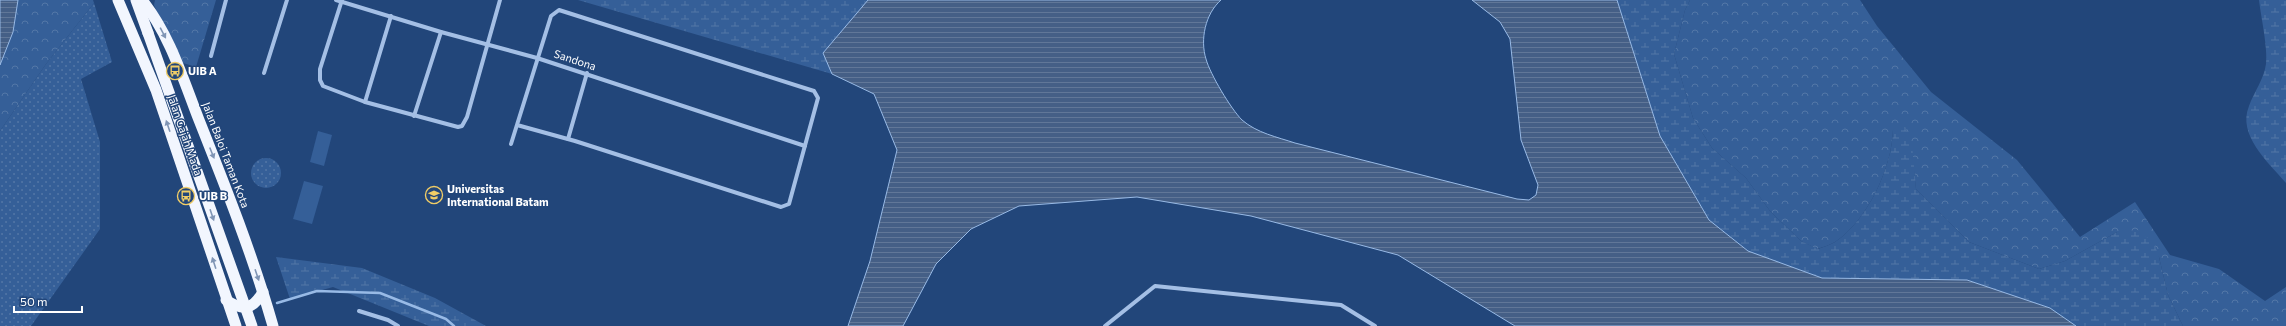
<svg xmlns="http://www.w3.org/2000/svg" width="2286" height="326" font-family="Commissioner,sans-serif">
<style>
.grass{fill:url(#grass-dots)}
.forest{fill:url(#forest-crowns)}
.wetland{fill:url(#wetland-marsh)}
.garden{fill:#355f98}
.water{fill:url(#water-rules);stroke:#98bae6}
.lines{fill:none;stroke-linecap:round;stroke-linejoin:round}
.stream{stroke:#98bae6;stroke-width:2.5}
.minor{stroke:#a4bfe5;stroke-width:4}
.trunk{stroke:#f2f6fe;stroke-width:11}
.trunk-bridge{stroke:#f2f6fe;stroke-width:11}
.oneway{fill:#8095b5}
.labels{text-anchor:middle;stroke-width:3;stroke-linejoin:round;paint-order:stroke}
.street-label{font-size:11px;fill:#fff;stroke:#22467a}
.poi-label{font-size:11px;font-weight:bold;fill:#fff;stroke:#22467a;text-anchor:start}
</style>
<defs>
<pattern id="grass-dots" width="8" height="8" patternUnits="userSpaceOnUse"><rect width="8" height="8" fill="#355f98"/><path d="M2 2h.1M6 6h.1" fill="none" stroke="#5377a7" stroke-width="1.8" stroke-linecap="round"/></pattern>
<pattern id="forest-crowns" width="20" height="18" patternUnits="userSpaceOnUse"><rect width="20" height="18" fill="#355f98"/><path d="M2 6a3 3 0 1 1 6 0M12 15a3 3 0 1 1 6 0" fill="none" stroke="#5377a7"/></pattern>
<pattern id="wetland-marsh" width="20" height="14" patternUnits="userSpaceOnUse"><rect width="20" height="14" fill="#355f98"/><path d="M1 5h8M5 5V1M11 12h8M15 12V8" fill="none" stroke="#5377a7"/></pattern>
<pattern id="water-rules" width="6" height="5" patternUnits="userSpaceOnUse"><rect width="6" height="5" fill="#455f86"/><path d="M0 2.5h6" fill="none" stroke="#617798"/></pattern>
</defs>
<rect width="100%" height="100%" fill="#22467a"/>
<g class="grass">
<path d="M94,3L112,62L81,79L100,142V229L31,326H0V131L46,64Z"/>
<circle cx="266" cy="173" r="15"/>
</g>
<g class="forest">
<path d="M18,0H93L94,3L46,64L0,131V65L13,32Z"/>
<path d="M155,0H216L196,67L180,62L154,5Z"/>
<path d="M1690,0H1860L1877,26L1931,92L2017,160L2080,237L2135,202L2170,255L2219,269L2265,301L2286,287V326H2183L2168,295L2159,257L2117,232L2065,261L2039,269L1969,242L1916,189L1914,171L1893,130C1892,168 1867,221 1835,242C1830,245 1823,247 1817,249L1801,241L1770,211L1746,178L1712,148L1693,118L1674,54L1685,10Z"/>
</g>
<g class="wetland">
<path d="M578,0H868L823,53L832,74Z"/>
<path d="M1617,0H1690L1685,10L1674,54L1693,118L1712,148L1746,178L1770,211L1801,241L1818,249C1823,247 1830,245 1835,242C1867,221 1892,168 1893,130L1905,126L1912,143L1916,189L1969,242L2039,269L2065,261L2117,232L2138,230L2154,243L2159,257L2168,295L2183,326H2076L2050,308L1967,280L1822,278L1748,251L1709,220L1660,136Z"/>
<path d="M2259,0H2286V183C2268,162 2237,135 2249,106C2254,92 2264,79 2266,64C2268,48 2261,17 2259,0Z"/>
<path d="M276,257L362,268L435,298L486,326H429L333,287L290,299Z"/>
</g>
<g class="garden">
<path d="M318,131L332,135L324,166L310,162Z"/>
<path d="M304,181L323,186L312,224L293,219Z"/>
</g>
<g class="water">
<path d="M0,0H18L13,32L0,65Z"/>
<path d="M868,0H1221C1205,14 1200,40 1206,59C1210,74 1231,109 1242,120C1257,133 1277,137 1295,143L1517,199L1529,200L1536,195L1538,185L1521,140L1510,39L1500,22L1472,0H1617L1660,136L1709,220L1748,251L1822,278L1967,280L2050,308L2076,326H1515L1398,255L1251,216L1137,197L1019,206L971,229L936,264L903,326H848L870,261L897,150L874,94L832,74L823,53Z"/>
</g>
<g class="lines">
<path class="stream" d="M277,303L317,291L380,293L446,319L454,326"/>
<g class="minor">
<path d="M336,0L441,32L537,58L805,146"/>
<path d="M342,0L320,69V80L323,86L365,102L458,127L462,126L467,117L500,0"/>
<path d="M211,56L226,0"/>
<path d="M264,73L287,0"/>
<path d="M365,102L391,16"/>
<path d="M414,116L441,32"/>
<path d="M568,139L587,73"/>
<path d="M511,144L551,16L559,10L814,91L818,98L789,204L781,207L575,141L517,125"/>
<path d="M359,311L388,320L398,326"/>
<path d="M1105,326L1155,286L1341,305L1375,326"/>
</g>
<g class="trunk">
<path d="M118,0L156,90L236,326"/>
<path d="M136,0L148,33"/>
<path d="M142,0C170,35 183,79 199,120C226,188 253,256 273,326"/>
<path d="M226,300C244,312 253,309 263,292"/>
</g>
<path class="trunk-bridge" d="M148,33L252,326"/>
</g>
<defs><path id="oneway-solid" d="M-6-.8H1V-3.2L6.5 0L1 3.2V.8H-6Z"/></defs>
<g class="oneway">
<use href="#oneway-solid" transform="translate(163 33) rotate(62)"/>
<use href="#oneway-solid" transform="translate(168 126) rotate(-109)"/>
<use href="#oneway-solid" transform="translate(212 153) rotate(68)"/>
<use href="#oneway-solid" transform="translate(212 215) rotate(71)"/>
<use href="#oneway-solid" transform="translate(214 263) rotate(-108)"/>
<use href="#oneway-solid" transform="translate(257 275) rotate(71)"/>
</g>
<defs>
<g id="bus-ring" transform="scale(0.9)"><circle r="9.5" fill="#22467a" stroke="#f1cd66" stroke-width="1.5"/><path d="M-5-6H5V4H4V6H2V4H-2V6H-4V4H-5ZM-3.5-4V0h7V-4ZM-3.5 1.2v1.5H-2V1.2ZM2 1.2v1.5H3.5V1.2Z" fill="#f1cd66"/></g>
<g id="university-ring" transform="scale(0.9)"><circle r="9.5" fill="#22467a" stroke="#f1cd66" stroke-width="1.5"/><path d="M0-5L7-2L0 1L-7-2ZM-4 1L0 2.5L4 1V4Q0 6-4 4Z" fill="#f1cd66"/></g>
</defs>
<g fill-rule="evenodd">
<use href="#bus-ring" x="175" y="71"/>
<use href="#university-ring" x="434" y="195"/>
<use href="#bus-ring" x="186" y="196"/>
</g>
<g class="labels">
<g class="street-label">
<text transform="translate(575 60) rotate(18)" y="4">Sandona</text>
<text transform="translate(185 135) rotate(71)" y="4">Jalan Gajah Mada</text>
<text transform="translate(226 155) rotate(69)" y="4">Jalan Baloi Taman Kota</text>
</g>
<g class="poi-label">
<text x="188" y="75">UIB A</text>
<text x="447" y="193">Universitas<tspan x="447" dy="13">International Batam</tspan></text>
<text x="199" y="200">UIB B</text>
</g>
</g>
<path d="M14 306v6h68v-6" fill="none" stroke="#ffffff" stroke-width="2"/>
<text x="20" y="306" font-size="12" fill="#ffffff" stroke="#22467a" stroke-width="3" paint-order="stroke">50 m</text>
</svg>
